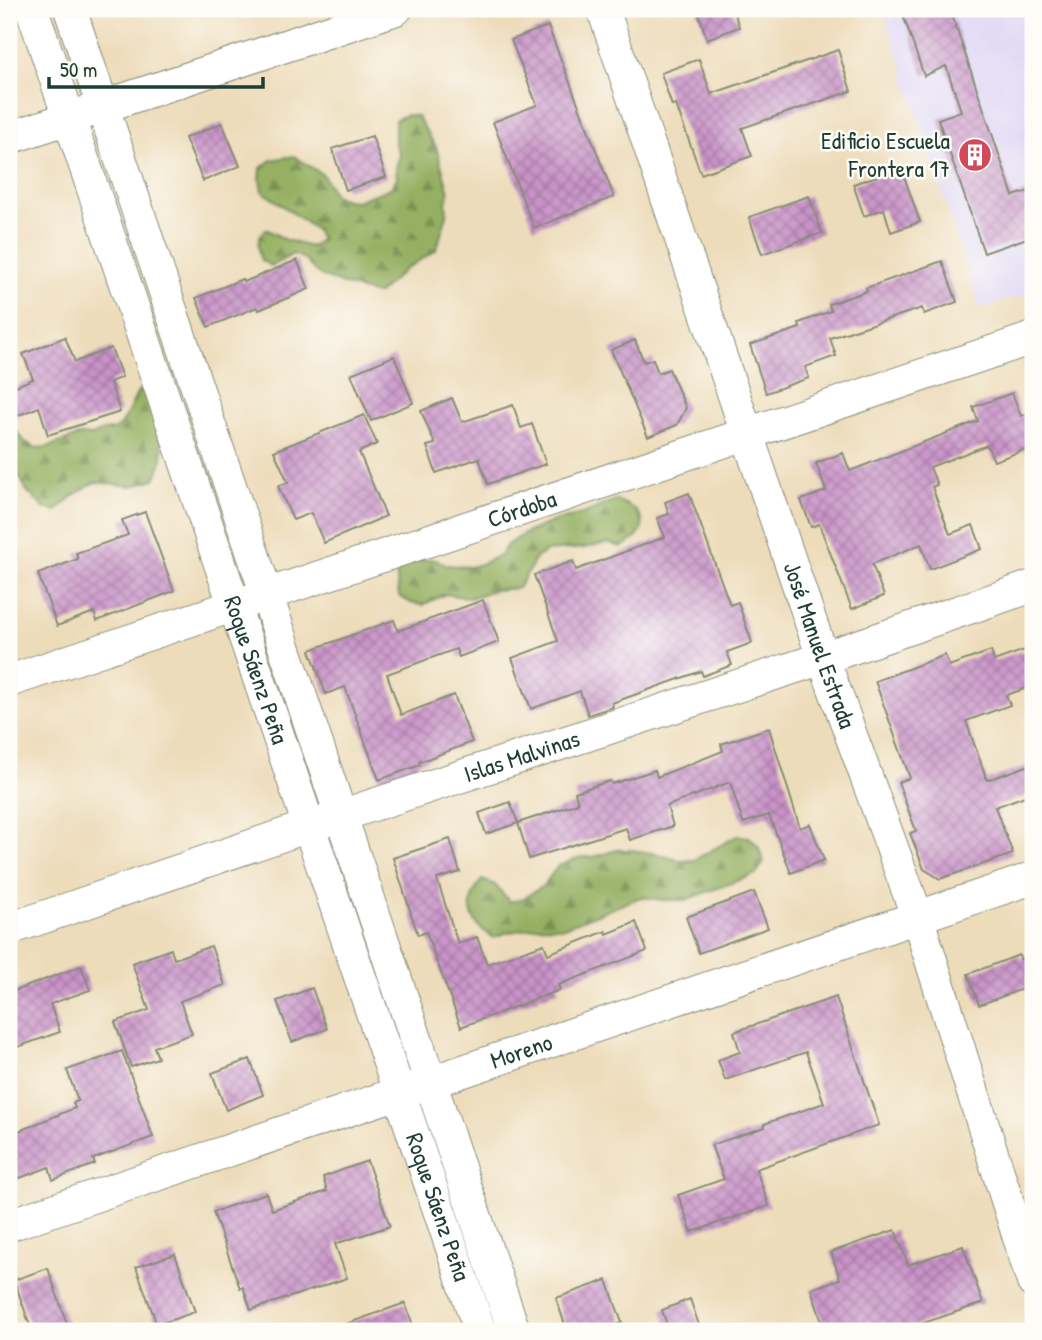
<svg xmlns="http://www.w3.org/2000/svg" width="1042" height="1340" font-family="'Patrick Hand',sans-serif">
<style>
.built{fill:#ded5f5}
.forest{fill:url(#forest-firs);stroke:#5a764b;stroke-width:2}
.building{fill:url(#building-cross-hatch)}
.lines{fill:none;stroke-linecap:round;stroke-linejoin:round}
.minor-casing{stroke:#868c77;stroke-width:34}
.minor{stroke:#fff;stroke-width:32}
.labels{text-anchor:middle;stroke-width:5;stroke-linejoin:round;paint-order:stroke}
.poi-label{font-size:24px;fill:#1f3d34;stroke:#fdfcf7;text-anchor:end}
.street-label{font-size:24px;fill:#1f3d34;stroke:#fdfcf7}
</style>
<defs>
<pattern id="forest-firs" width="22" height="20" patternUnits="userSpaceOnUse" patternTransform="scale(1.75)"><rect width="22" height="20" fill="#95b062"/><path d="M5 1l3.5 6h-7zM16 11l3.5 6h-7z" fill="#799052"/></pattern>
<pattern id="building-cross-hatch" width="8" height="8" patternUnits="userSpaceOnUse" patternTransform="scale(1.75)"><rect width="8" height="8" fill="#c993c8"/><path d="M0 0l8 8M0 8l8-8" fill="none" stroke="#a379a3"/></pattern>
</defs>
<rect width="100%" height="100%" fill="#fdfcf7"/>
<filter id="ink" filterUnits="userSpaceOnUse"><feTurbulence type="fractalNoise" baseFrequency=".0143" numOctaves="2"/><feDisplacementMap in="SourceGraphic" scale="14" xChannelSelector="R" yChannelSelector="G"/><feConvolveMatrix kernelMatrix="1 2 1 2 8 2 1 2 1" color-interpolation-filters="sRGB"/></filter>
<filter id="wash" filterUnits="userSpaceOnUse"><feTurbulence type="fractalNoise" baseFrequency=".00686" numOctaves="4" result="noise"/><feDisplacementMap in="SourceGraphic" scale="28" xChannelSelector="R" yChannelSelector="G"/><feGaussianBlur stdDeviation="1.57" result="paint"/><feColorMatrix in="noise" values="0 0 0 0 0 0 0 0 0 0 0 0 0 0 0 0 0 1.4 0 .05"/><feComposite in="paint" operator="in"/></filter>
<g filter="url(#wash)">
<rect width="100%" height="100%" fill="#eddcba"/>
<path class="built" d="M883,9H1033V292L980,308Z"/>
<g class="forest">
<path d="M406,115L417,116L436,147L449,192L446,203L447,215L436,250L404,270L378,294C367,293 328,280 319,274C307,266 311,260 293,254L271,266L261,260C257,247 256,239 266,229L286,240L312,247L321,239L315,229L262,191L260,180L261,168L271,160L294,156L323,175L334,195L345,200L356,201L391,188L397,178L396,166L400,155L395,144V120Z"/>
<path d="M150,389C158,418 171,451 155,479L132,486L95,482L74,495L56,511L44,508L27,491L9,457V432L18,433L25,442L36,448L48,447L81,435L92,436L103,431L114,430L123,422L139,390Z"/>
<path d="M615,500C646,510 654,532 621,547L609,543L583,548L547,551L537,557L518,588L494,590L470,598L445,594L423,605L411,603L399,596L396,573L411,561L435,559L446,565L470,567L481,564L501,555L507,545L526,533L559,519L583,514Z"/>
<path d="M737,836L749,837L758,846L764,862L756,874L685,900H664L641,897L564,927L540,926L505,933L494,938C469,924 463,903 482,880L494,884L510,902L522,899L543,886L558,866L581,857H593L617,850H631L657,854L682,861L694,860Z"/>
</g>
<g id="blocks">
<g class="building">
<path d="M697,9H733L739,27L707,39Z"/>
<path d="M901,9H950L1013,196L1033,190V236L984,253L938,119L961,111L946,66L924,76Z"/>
<path d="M548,26L614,197L534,228L493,122L537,105L511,40Z"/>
<path d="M838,50L851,91L742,128L752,156L701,174L676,105L672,106L661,73L699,59L711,94Z"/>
<path d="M222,123L240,166L203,181L185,138Z"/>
<path d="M372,136L386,177L346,190L332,149Z"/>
<path d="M901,168L920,222L891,232L884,209L864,216L853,184Z"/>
<path d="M809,196L822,233L762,254L749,217Z"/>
<path d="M297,260L309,289L259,310L257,307L208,327L196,298L242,279L244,282Z"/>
<path d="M942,261L957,302L924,314L922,308L830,338L836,356L805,367L809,378L766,393L750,345L800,328L799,323L831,311L829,304L867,291L866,288Z"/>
<path d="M65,337L75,362L111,348L122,377L110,382L120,412L48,435L39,407L9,419V389L33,379L23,354Z"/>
<path d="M635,340L644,362L653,359L658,373L669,369L686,408L677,425L648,437L611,350Z"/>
<path d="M394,356L413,403L371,421L351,374Z"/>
<path d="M1012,393L1021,416L1033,412V447L994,461L987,445L930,467L937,485L932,487L950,534L973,525L982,549L930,569L921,544L872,564L884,596L852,609L819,524L811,527L801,500L826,491L816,463L843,453L850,471L978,421L973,407Z"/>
<path d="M452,398L462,422L513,405L521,428L532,424L546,464L488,484L479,458L436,473L427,446L435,444L421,411Z"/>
<path d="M364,415L377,444L359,452L386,516L324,543L311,513L293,520L278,486L288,482L274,451Z"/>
<path d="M689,493L730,605L738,602L752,643L727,652L732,665L703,676L701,671L612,703L613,707L588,715L580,691L531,709L512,658L558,641L534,575L573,561L576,570L665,537L657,518L669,514L665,502Z"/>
<path d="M145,512L174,591L97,621L94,612L57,626L38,574L78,559L76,553L128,535L122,520Z"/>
<path d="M483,600L499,642L459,657L456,649L387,674L401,715L454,695L472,742L419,762L420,765L379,780L345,687L326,694L310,650L394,620L398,631Z"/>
<path d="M1033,647V686L1006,695L1010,705L966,721L987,780L1033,764V793L995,807L1013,854L940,879L924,869L910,833L916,831L898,782L910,778L875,681L945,655L949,666L991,651L994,661Z"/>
<path d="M769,728L800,828L810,824L824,860L791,873L769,815L743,823L730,782L667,806L673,826L630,840L626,828L529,859L518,823L578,803L575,792L610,781L612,784L655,770L657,777L723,751L721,744Z"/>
<path d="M510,802L518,823L486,834L479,813Z"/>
<path d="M450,839L460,872L437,879L458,944L477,937L487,964L544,944L548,954L606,931L607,934L636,922L647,951L558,985L560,990L461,1027L426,932L418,935L393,858Z"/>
<path d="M754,892L768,928L699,953L686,917Z"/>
<path d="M211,946L225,985L180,1001L192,1034L154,1047L158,1058L131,1067L115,1022L149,1010L132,963L171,949L174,959Z"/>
<path d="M1019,955L1020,959L1033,955V985L979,1005L968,974Z"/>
<path d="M81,966L90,990L50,1004L60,1032L9,1050V993Z"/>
<path d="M312,988L327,1029L292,1042L277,1001Z"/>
<path d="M836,997L879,1125L756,1169L769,1206L692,1232L678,1195L724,1179L711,1145L765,1127L764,1124L824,1103L806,1052L725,1080L718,1060L740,1052L734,1032Z"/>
<path d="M122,1051L153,1137L93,1159L95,1164L53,1180L49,1167L9,1182V1135L75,1108L73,1103L78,1101L67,1070Z"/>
<path d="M250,1059L263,1095L226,1110L212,1073Z"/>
<path d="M367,1161L390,1226L335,1244L347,1278L251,1310L243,1287L240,1288L213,1212L266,1193L272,1210L327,1191L323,1177Z"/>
<path d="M895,1230L908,1265L963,1246L983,1303L900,1331H825L811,1289L840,1279L831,1252Z"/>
<path d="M175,1254L195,1312L157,1325L136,1267Z"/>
<path d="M48,1268L68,1327L55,1331H32L14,1280Z"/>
<path d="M607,1280L622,1323L598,1331H567L556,1298Z"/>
<path d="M690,1299L701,1331H669L662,1310Z"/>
<path d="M405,1303L415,1331H335V1328Z"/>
</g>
</g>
</g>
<g filter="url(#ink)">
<use href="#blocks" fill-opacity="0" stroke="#868c77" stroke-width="2"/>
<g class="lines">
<g class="minor-casing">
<g id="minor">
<path id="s1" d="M32,9L480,1331"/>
<path d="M70,9L514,1331"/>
<path id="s2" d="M603,9L823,658L917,916L1033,1282"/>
<path d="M9,138L396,9"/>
<path id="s3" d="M9,681L1033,338"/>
<path id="s4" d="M9,929L309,826L823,658L1033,586"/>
<path id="s5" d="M9,1225L1033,878"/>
</g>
</g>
<use href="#minor" class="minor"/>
</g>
</g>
<defs>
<g id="building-disc" transform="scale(1.75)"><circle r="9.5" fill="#d1495b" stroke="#fdfcf7"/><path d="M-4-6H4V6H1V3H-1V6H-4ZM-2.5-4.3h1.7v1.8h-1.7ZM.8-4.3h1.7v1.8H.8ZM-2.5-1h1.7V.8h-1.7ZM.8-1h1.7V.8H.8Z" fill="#fff"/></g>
</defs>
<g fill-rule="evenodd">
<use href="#building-disc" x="975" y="155"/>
</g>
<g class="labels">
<g class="poi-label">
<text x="950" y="149">Edificio Escuela<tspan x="950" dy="28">Frontera 17</tspan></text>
</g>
<g class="street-label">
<text dy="8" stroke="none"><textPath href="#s3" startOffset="541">Córdoba</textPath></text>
<text dy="8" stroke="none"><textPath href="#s2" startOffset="672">José Manuel Estrada</textPath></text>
<text dy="8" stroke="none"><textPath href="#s1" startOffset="698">Roque Sáenz Peña</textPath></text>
<text dy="8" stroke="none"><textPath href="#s4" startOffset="541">Islas Malvinas</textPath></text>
<text dy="8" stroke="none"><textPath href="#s5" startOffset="541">Moreno</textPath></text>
<text dy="8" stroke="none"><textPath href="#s1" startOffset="1265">Roque Sáenz Peña</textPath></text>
</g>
</g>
<rect width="1042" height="1340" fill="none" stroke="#fdfcf7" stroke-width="35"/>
<path d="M49 77v10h214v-10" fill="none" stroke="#1f3d34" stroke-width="3.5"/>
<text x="60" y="77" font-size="21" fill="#1f3d34" stroke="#fdfcf7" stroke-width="5" paint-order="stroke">50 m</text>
</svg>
